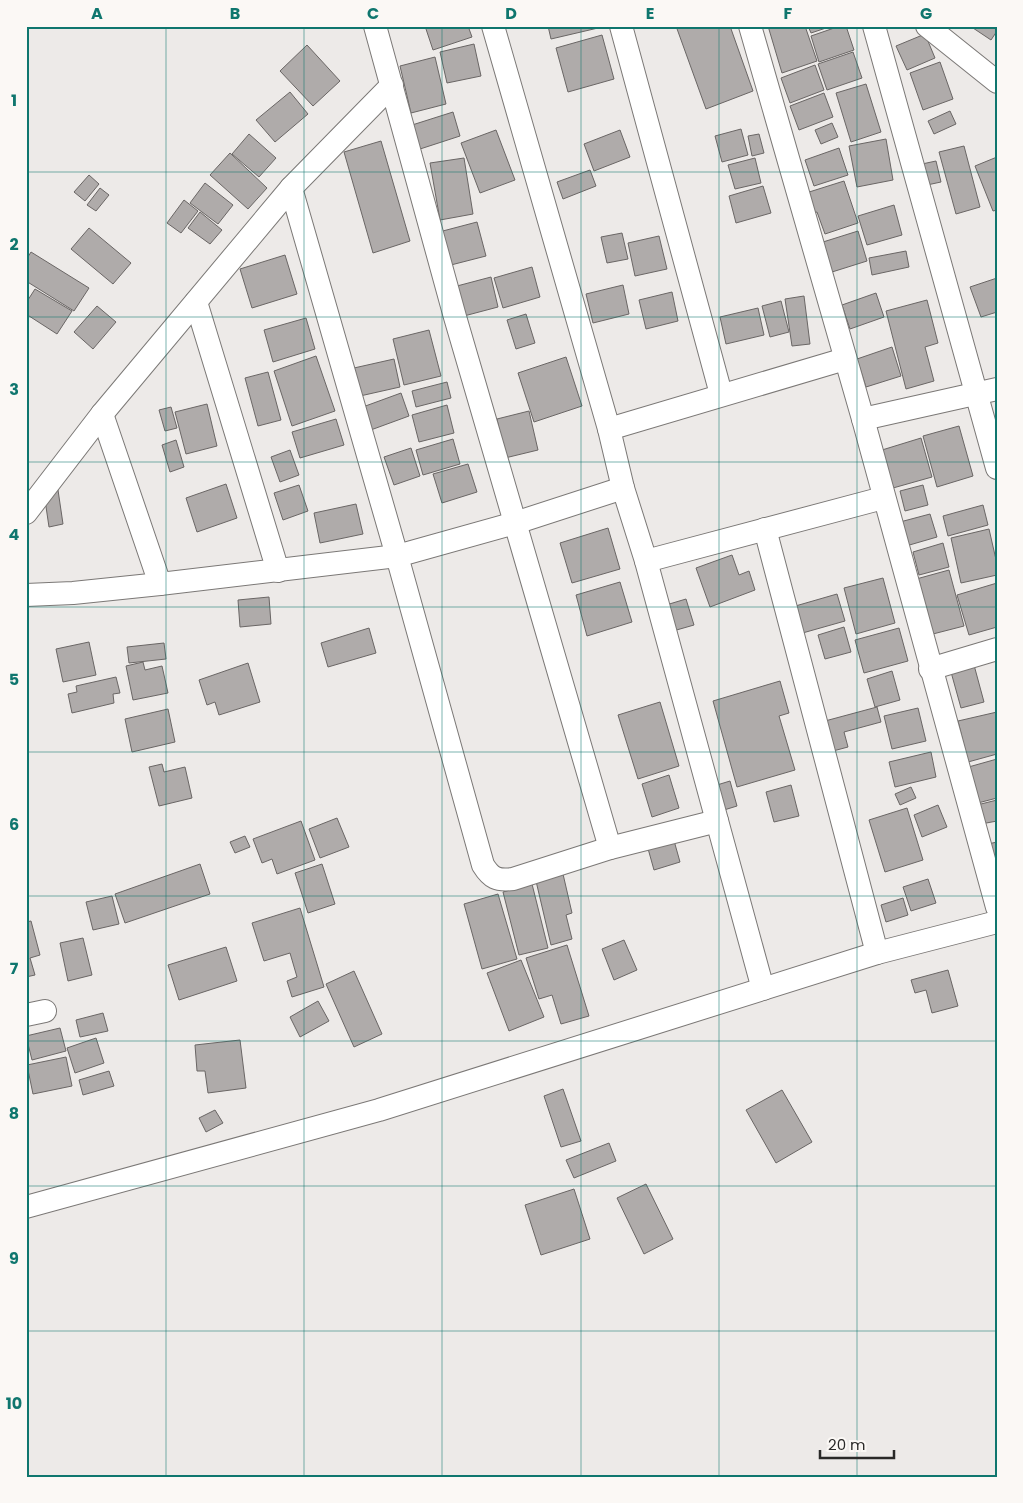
<svg xmlns="http://www.w3.org/2000/svg" width="1023" height="1503" font-family="Poppins,sans-serif">
<style>
.building{fill:#afabaa;stroke:#6a6665}
.lines{fill:none;stroke-linecap:round;stroke-linejoin:round}
.minor-casing{stroke:#7b7876;stroke-width:24}
.minor{stroke:#fff;stroke-width:22}
.grid{fill:none;stroke:#0f766e;stroke-width:1;stroke-opacity:0.55}
.neatline{fill:none;stroke:#0f766e;stroke-width:2}
.grid-label{font-size:16px;text-anchor:middle;font-weight:bold;fill:#0f766e}
</style>
<rect width="100%" height="100%" fill="#edeae8"/>
<g class="building">
<path d="M425,26H468L472,37L433,50Z"/>
<path d="M548,26H597L598,28L551,39Z"/>
<path d="M676,26H730L753,91L706,109Z"/>
<path d="M768,26H805L817,61L782,73Z"/>
<path d="M808,26H832L811,33Z"/>
<path d="M840,26H846L854,50L819,62L811,36Z"/>
<path d="M975,26H997V31L991,40L973,28Z"/>
<path d="M925,34L935,58L907,70L896,46Z"/>
<path d="M602,35L614,79L568,92L556,48Z"/>
<path d="M474,44L481,76L447,83L440,52Z"/>
<path d="M307,45L340,81L313,106L280,71Z"/>
<path d="M853,52L862,78L827,90L818,64Z"/>
<path d="M435,57L446,104L411,113L400,66Z"/>
<path d="M940,62L953,99L923,110L910,73Z"/>
<path d="M815,65L824,90L790,103L781,78Z"/>
<path d="M866,84L881,132L851,142L836,93Z"/>
<path d="M290,92L308,114L275,142L256,120Z"/>
<path d="M824,93L833,117L799,130L790,106Z"/>
<path d="M950,111L956,124L934,134L928,121Z"/>
<path d="M453,112L460,136L417,150L409,126Z"/>
<path d="M832,123L838,137L821,144L815,130Z"/>
<path d="M741,129L748,155L722,162L715,136Z"/>
<path d="M496,130L515,180L480,193L461,143Z"/>
<path d="M620,130L630,157L594,171L584,144Z"/>
<path d="M249,134L276,158L259,177L232,154Z"/>
<path d="M759,134L764,153L752,156L748,136Z"/>
<path d="M886,139L893,180L857,187L849,146Z"/>
<path d="M381,141L410,241L373,253L344,152Z"/>
<path d="M964,146L980,207L956,214L939,152Z"/>
<path d="M839,148L848,175L814,186L805,160Z"/>
<path d="M230,153L267,188L248,209L210,175Z"/>
<path d="M997,157V210L993,211L975,166Z"/>
<path d="M464,158L473,214L440,220L430,163Z"/>
<path d="M755,158L761,183L735,189L728,165Z"/>
<path d="M936,161L941,182L927,185L922,164Z"/>
<path d="M590,170L596,186L563,199L557,182Z"/>
<path d="M89,175L99,184L85,201L74,192Z"/>
<path d="M844,181L858,223L825,234L817,212L813,213L806,193Z"/>
<path d="M205,183L233,205L218,224L190,203Z"/>
<path d="M763,186L771,213L736,223L729,196Z"/>
<path d="M100,188L109,195L96,211L87,205Z"/>
<path d="M184,200L198,211L181,233L167,223Z"/>
<path d="M894,205L902,235L867,245L858,216Z"/>
<path d="M200,212L222,230L210,244L188,228Z"/>
<path d="M477,222L486,256L447,266L439,232Z"/>
<path d="M89,228L131,263L113,284L71,249Z"/>
<path d="M858,231L867,261L832,272L823,242Z"/>
<path d="M622,233L628,259L607,263L601,237Z"/>
<path d="M659,236L667,269L635,276L628,243Z"/>
<path d="M906,251L909,267L872,275L869,258Z"/>
<path d="M31,252L89,288L74,311L26,281V260Z"/>
<path d="M285,255L297,294L252,308L240,269Z"/>
<path d="M532,267L540,297L503,308L494,278Z"/>
<path d="M491,277L498,307L464,316L457,286Z"/>
<path d="M997,278V312L981,317L970,287Z"/>
<path d="M623,285L629,314L593,323L586,294Z"/>
<path d="M35,289L72,311L57,334L26,314V303Z"/>
<path d="M672,292L678,321L646,329L639,300Z"/>
<path d="M876,293L884,317L850,329L842,305Z"/>
<path d="M804,296L810,344L792,346L785,299Z"/>
<path d="M927,300L938,343L925,347L934,381L906,389L886,311Z"/>
<path d="M781,301L789,332L770,337L762,306Z"/>
<path d="M97,306L116,322L93,349L74,332Z"/>
<path d="M758,308L764,335L726,344L720,317Z"/>
<path d="M526,314L535,343L516,349L507,320Z"/>
<path d="M306,318L315,349L273,362L264,330Z"/>
<path d="M429,330L441,376L404,385L393,339Z"/>
<path d="M892,347L901,376L866,387L857,359Z"/>
<path d="M316,356L335,411L292,426L274,371Z"/>
<path d="M566,357L582,406L534,422L518,373Z"/>
<path d="M394,359L400,387L360,396L354,368Z"/>
<path d="M268,372L281,420L258,426L245,378Z"/>
<path d="M447,382L451,398L416,407L412,391Z"/>
<path d="M401,393L409,416L368,431L360,408Z"/>
<path d="M207,404L217,446L186,454L175,412Z"/>
<path d="M447,405L454,433L419,442L412,415Z"/>
<path d="M171,407L177,428L165,431L159,410Z"/>
<path d="M529,411L538,450L505,458L497,419Z"/>
<path d="M336,419L344,445L300,458L292,432Z"/>
<path d="M959,426L973,476L937,487L923,436Z"/>
<path d="M921,438L932,477L893,488L882,450Z"/>
<path d="M453,439L460,464L423,475L416,450Z"/>
<path d="M176,440L184,467L170,472L162,445Z"/>
<path d="M411,448L420,476L394,485L384,457Z"/>
<path d="M290,450L299,475L280,482L271,457Z"/>
<path d="M468,464L477,492L442,503L433,474Z"/>
<path d="M226,484L237,518L197,532L186,498Z"/>
<path d="M299,485L308,511L283,520L274,493Z"/>
<path d="M923,485L928,505L905,511L900,491Z"/>
<path d="M58,490L63,524L49,527L44,493Z"/>
<path d="M356,504L363,534L320,543L314,513Z"/>
<path d="M983,505L988,525L948,536L943,516Z"/>
<path d="M930,514L937,537L906,546L900,522Z"/>
<path d="M608,528L620,569L572,583L560,543Z"/>
<path d="M989,529L997,564V575L961,583L951,538Z"/>
<path d="M943,543L949,567L919,575L913,552Z"/>
<path d="M732,555L739,575L749,571L755,590L710,607L696,568Z"/>
<path d="M949,570L964,626L929,635L909,581Z"/>
<path d="M883,578L895,623L856,634L844,588Z"/>
<path d="M620,582L632,622L587,636L576,595Z"/>
<path d="M997,583V627L969,635L957,595Z"/>
<path d="M837,594L845,621L799,634L792,607Z"/>
<path d="M269,597L271,624L240,627L238,600Z"/>
<path d="M686,599L694,625L673,631L666,605Z"/>
<path d="M844,627L851,652L825,659L818,635Z"/>
<path d="M369,628L376,653L328,667L321,643Z"/>
<path d="M899,628L908,661L864,673L855,640Z"/>
<path d="M89,642L96,675L63,682L56,649Z"/>
<path d="M164,643L166,659L129,663L127,647Z"/>
<path d="M143,662L145,670L162,666L168,693L133,700L126,666Z"/>
<path d="M248,663L260,702L219,715L215,702L207,705L199,680Z"/>
<path d="M974,665L984,702L961,708L951,672Z"/>
<path d="M892,671L900,700L875,707L867,679Z"/>
<path d="M116,677L120,693L113,694L114,703L72,713L68,694L77,692L76,686Z"/>
<path d="M780,681L789,713L779,716L795,770L737,787L713,701Z"/>
<path d="M660,702L679,766L638,779L618,715Z"/>
<path d="M877,707L881,722L844,732L848,747L833,751L825,721Z"/>
<path d="M918,708L926,741L892,749L884,716Z"/>
<path d="M168,709L175,742L132,752L125,719Z"/>
<path d="M997,712V754L968,762L958,721Z"/>
<path d="M931,752L936,777L895,787L889,762Z"/>
<path d="M997,759V798L974,804L965,768Z"/>
<path d="M162,764L164,772L185,767L192,798L159,806L149,767Z"/>
<path d="M669,775L679,808L652,817L642,784Z"/>
<path d="M730,781L737,806L724,810L717,785Z"/>
<path d="M791,785L799,816L774,822L766,792Z"/>
<path d="M911,787L916,798L900,805L895,794Z"/>
<path d="M997,800V821L981,824L977,805Z"/>
<path d="M938,805L947,827L922,837L914,815Z"/>
<path d="M907,808L923,860L885,872L869,820Z"/>
<path d="M337,818L349,847L320,858L309,829Z"/>
<path d="M301,821L315,860L277,874L272,859L262,863L253,839Z"/>
<path d="M245,836L250,847L235,853L230,842Z"/>
<path d="M673,837L680,862L654,870L647,845Z"/>
<path d="M997,842V874L988,844Z"/>
<path d="M200,864L210,894L125,923L115,894Z"/>
<path d="M322,864L335,904L308,913L295,873Z"/>
<path d="M563,874L572,913L566,915L572,939L551,945L536,881Z"/>
<path d="M928,879L936,903L911,911L903,887Z"/>
<path d="M532,884L548,948L519,955L503,892Z"/>
<path d="M498,894L517,959L482,969L464,904Z"/>
<path d="M112,896L119,924L93,930L86,902Z"/>
<path d="M903,898L908,915L886,922L881,905Z"/>
<path d="M300,908L324,987L292,997L287,981L297,977L290,953L264,961L252,923Z"/>
<path d="M31,921L40,955L30,958L35,975L26,977V922Z"/>
<path d="M83,938L92,975L68,981L60,943Z"/>
<path d="M624,940L637,970L614,980L602,949Z"/>
<path d="M567,945L589,1016L561,1024L552,995L539,999L526,958Z"/>
<path d="M226,947L237,981L179,1000L168,965Z"/>
<path d="M521,960L544,1017L509,1031L487,973Z"/>
<path d="M948,970L958,1006L932,1013L926,990L915,993L911,980Z"/>
<path d="M354,971L382,1034L354,1047L326,984Z"/>
<path d="M318,1001L329,1021L300,1037L290,1017Z"/>
<path d="M103,1013L108,1031L80,1037L76,1020Z"/>
<path d="M60,1028L66,1051L32,1060L26,1036Z"/>
<path d="M96,1038L104,1063L75,1073L67,1048Z"/>
<path d="M240,1040L246,1088L208,1093L205,1071H197L195,1045Z"/>
<path d="M66,1057L72,1086L33,1094L27,1065Z"/>
<path d="M109,1071L114,1086L83,1095L79,1080Z"/>
<path d="M563,1089L581,1141L561,1147L544,1096Z"/>
<path d="M782,1090L812,1142L776,1163L746,1110Z"/>
<path d="M215,1110L223,1123L206,1132L199,1118Z"/>
<path d="M609,1143L616,1161L574,1178L566,1160Z"/>
<path d="M646,1184L673,1239L644,1254L617,1198Z"/>
<path d="M574,1189L590,1239L541,1255L525,1205Z"/>
</g>
<g class="lines">
<g class="minor-casing">
<g id="minor">
<path d="M375,26L455,317L610,848"/>
<path d="M493,26L609,429L623,488L646,561L763,989"/>
<path d="M621,26L721,394"/>
<path d="M750,26L863,419L997,907"/>
<path d="M874,26L997,468"/>
<path d="M927,26L997,82"/>
<path d="M291,188L397,556L483,865C491,878 497,881 513,879L610,848L717,821"/>
<path d="M196,302L278,571"/>
<path d="M102,414L160,584"/>
<path d="M863,419L997,389"/>
<path d="M609,429L845,359"/>
<path d="M26,513L102,414L291,188L392,85"/>
<path d="M765,529L877,953"/>
<path d="M646,561L883,498"/>
<path d="M26,595L73,593L160,584L397,556L515,523L623,488"/>
<path d="M930,669L997,649"/>
<path d="M26,1015L45,1011"/>
<path d="M26,1207L379,1110L877,953L997,922"/>
</g>
</g>
<use href="#minor" class="minor"/>
</g>
<path class="grid" d="M166,26V1477M304,26V1477M442,26V1477M581,26V1477M719,26V1477M857,26V1477M26,172H997M26,317H997M26,462H997M26,607H997M26,752H997M26,896H997M26,1041H997M26,1186H997M26,1331H997"/>
<rect width="1023" height="1503" fill="none" stroke="#fbf8f5" stroke-width="55"/>
<path d="M820 1450v8h74v-8" fill="none" stroke="#2a2928" stroke-width="2.5"/>
<text x="828" y="1450" font-size="15" fill="#2a2928" stroke="#fbf8f5" stroke-width="4" paint-order="stroke">20 m</text>
<rect x="28" y="28" width="968" height="1448" class="neatline"/>
<g class="grid-label">
<text x="97" y="19">A</text>
<text x="235" y="19">B</text>
<text x="373" y="19">C</text>
<text x="511" y="19">D</text>
<text x="650" y="19">E</text>
<text x="788" y="19">F</text>
<text x="926" y="19">G</text>
<text x="14" y="106">1</text>
<text x="14" y="250">2</text>
<text x="14" y="395">3</text>
<text x="14" y="540">4</text>
<text x="14" y="685">5</text>
<text x="14" y="830">6</text>
<text x="14" y="974">7</text>
<text x="14" y="1119">8</text>
<text x="14" y="1264">9</text>
<text x="14" y="1409">10</text>
</g>
</svg>
